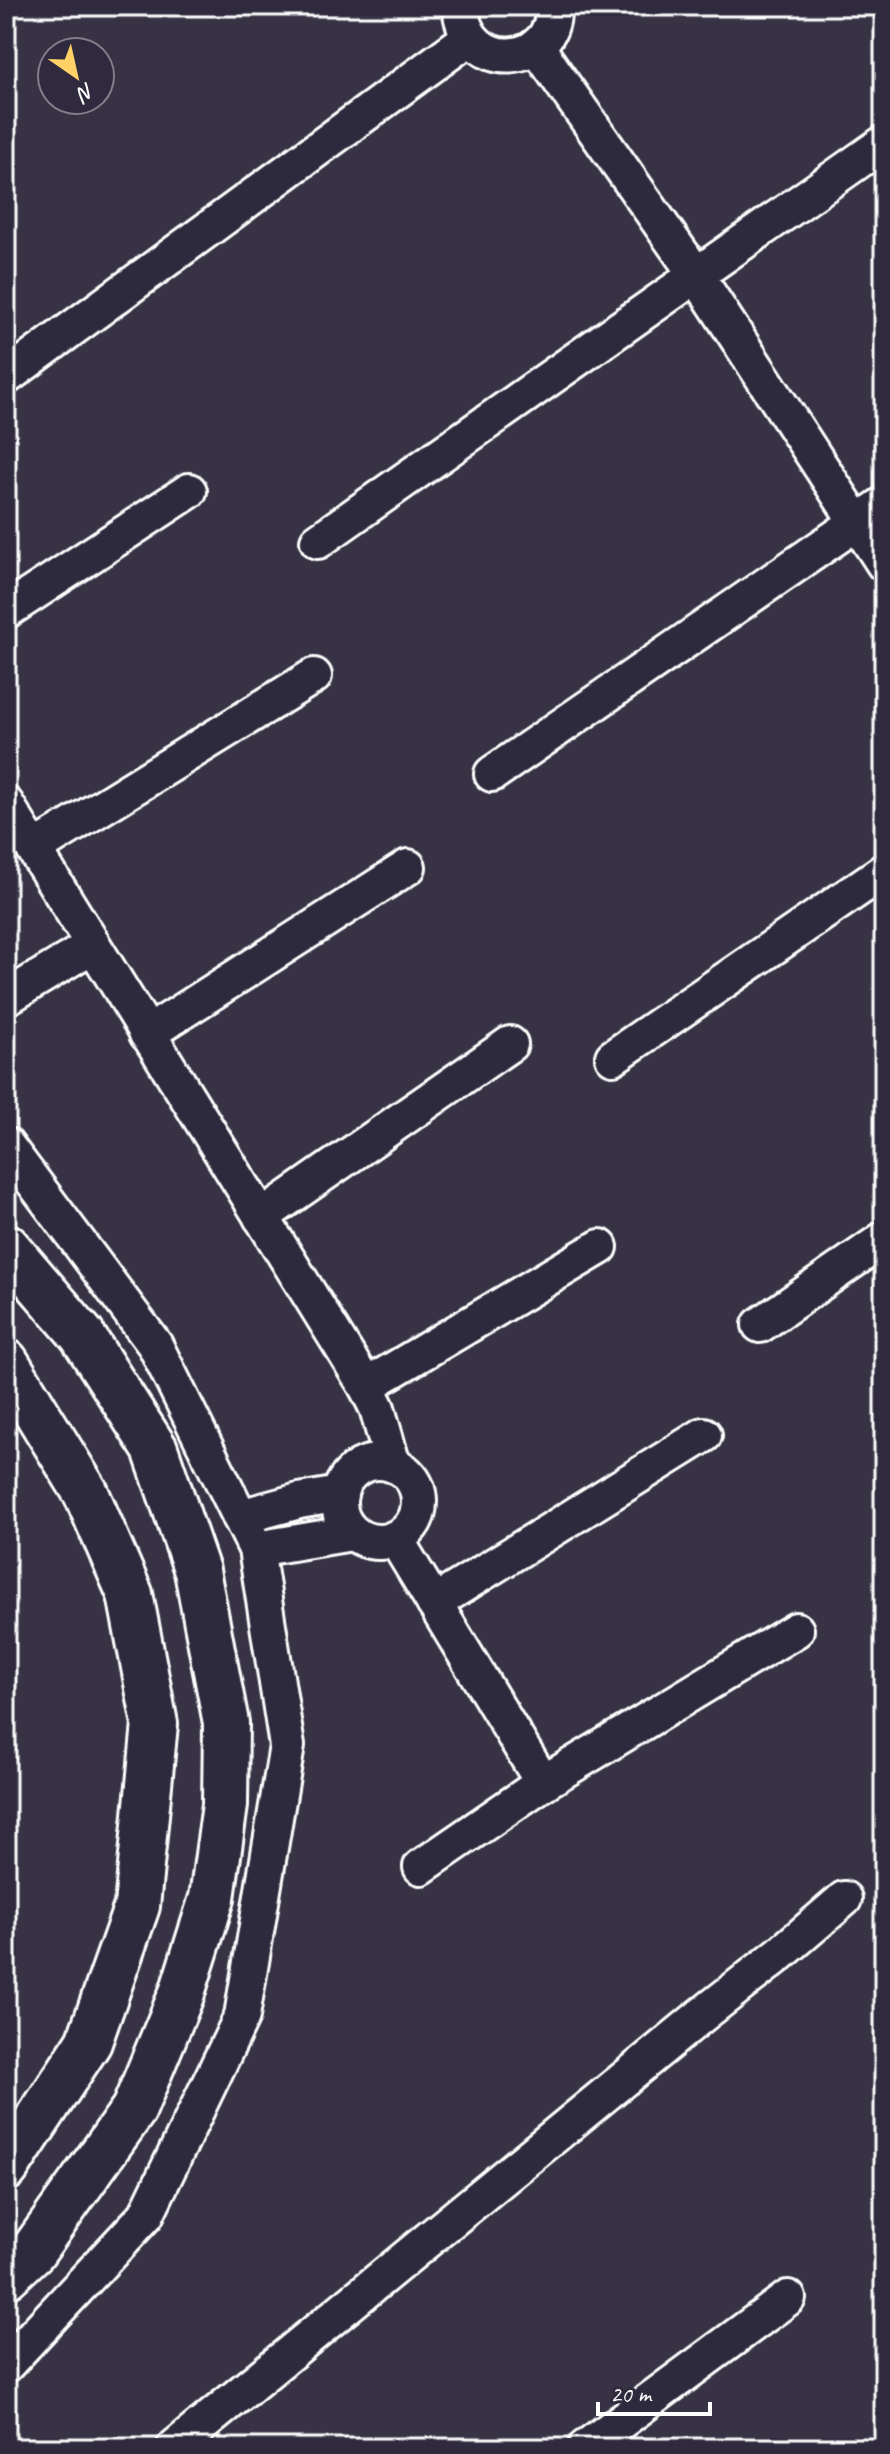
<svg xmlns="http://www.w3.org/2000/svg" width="890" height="2454" font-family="Caveat,sans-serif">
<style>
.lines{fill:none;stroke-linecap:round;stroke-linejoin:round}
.minor-casing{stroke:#fff;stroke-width:40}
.motorway-casing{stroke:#fff;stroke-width:50}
.minor{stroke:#2f2a3d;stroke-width:34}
.motorway{stroke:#2f2a3d;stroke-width:44}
</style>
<rect width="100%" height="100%" fill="#373345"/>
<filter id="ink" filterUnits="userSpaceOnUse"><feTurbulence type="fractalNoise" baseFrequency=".0125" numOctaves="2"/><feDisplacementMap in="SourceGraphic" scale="16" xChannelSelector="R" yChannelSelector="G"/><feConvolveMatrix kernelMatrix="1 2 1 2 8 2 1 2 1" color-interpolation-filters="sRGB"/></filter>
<g filter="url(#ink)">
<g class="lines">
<g class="minor-casing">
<g id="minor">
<path d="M460,6C466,77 557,67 553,6"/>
<path d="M536,46L697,276L884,564"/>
<path d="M6,377L469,38"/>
<path d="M318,541L884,143"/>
<path d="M6,611L189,491"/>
<path d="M492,774L884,504"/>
<path d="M6,804L366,1386L377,1408L393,1465"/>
<path d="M34,849L314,676"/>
<path d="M6,998L93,945"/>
<path d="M147,1034L408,867"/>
<path d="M613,1057L884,871"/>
<path d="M6,1145L155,1345L256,1549L287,1746L242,2016L146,2215L6,2365"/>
<path d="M261,1217L510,1044"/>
<path d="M760,1325L884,1239"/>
<path d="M366,1386L600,1247"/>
<circle cx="379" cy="1502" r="40"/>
<path d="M240,1517L299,1501L340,1494"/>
<path d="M395,1538L543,1783"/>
<path d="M256,1549L352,1533"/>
<path d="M434,1603L704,1435"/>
<path d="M421,1867L543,1783L796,1630"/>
<path d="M174,2448L702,2015L780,1954L844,1899"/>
<path d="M585,2448L788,2298"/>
</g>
</g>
<g class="motorway-casing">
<g id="motorway">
<path d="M6,1246L82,1335L155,1449L197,1571L226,1723L225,1805L212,1898L182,1993L134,2109L33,2251L6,2276"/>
<path d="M6,1362L86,1493L130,1594L155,1724L137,1906L89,2042L6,2168"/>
</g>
</g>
<use href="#minor" class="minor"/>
<use href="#motorway" class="motorway"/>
</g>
</g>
<rect width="890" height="2454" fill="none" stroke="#2f2a3d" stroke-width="32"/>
<rect x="16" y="16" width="858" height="2422" fill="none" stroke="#fff" stroke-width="3" filter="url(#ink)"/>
<g transform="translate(76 76) rotate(146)"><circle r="38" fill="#2f2a3d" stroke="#827f8b" stroke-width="2"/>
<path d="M0-6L14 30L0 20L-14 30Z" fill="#ffd166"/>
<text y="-12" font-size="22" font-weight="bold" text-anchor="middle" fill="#ffffff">N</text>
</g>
<path d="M598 2402v12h112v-12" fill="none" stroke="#ffffff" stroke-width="4"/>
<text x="610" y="2402" font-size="24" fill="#ffffff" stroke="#2f2a3d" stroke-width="6" paint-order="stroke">20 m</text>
</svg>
